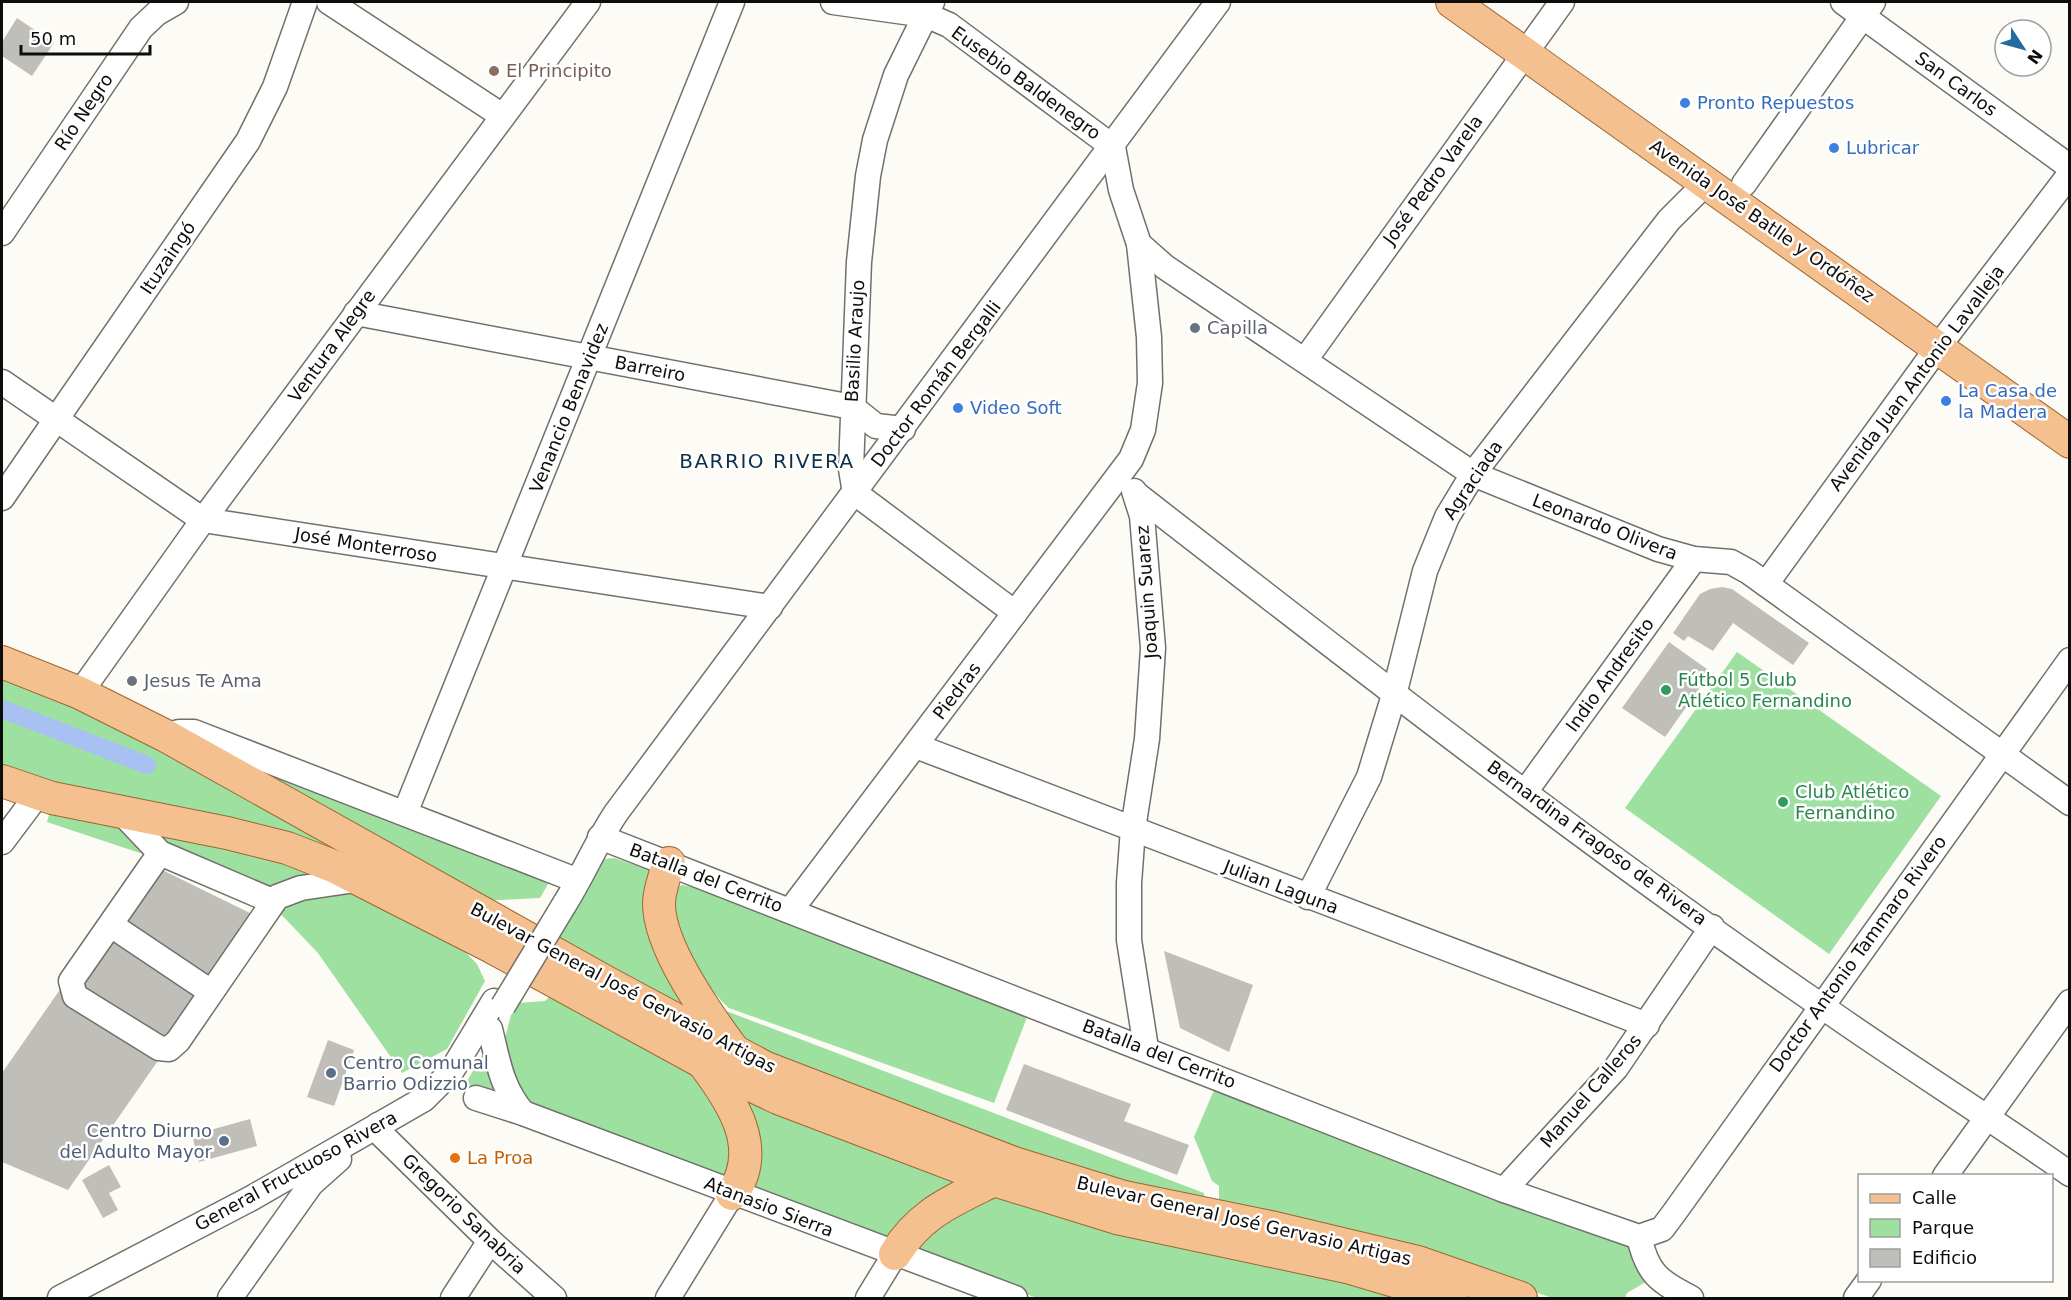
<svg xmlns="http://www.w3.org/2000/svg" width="2071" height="1300" font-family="'DejaVu Sans',sans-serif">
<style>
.green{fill:#9de09f}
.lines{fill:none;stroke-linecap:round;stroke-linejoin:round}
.canal{stroke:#a9c1f2;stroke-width:18}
.building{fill:#bfbeb9}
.minor-casing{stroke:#71706b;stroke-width:27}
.major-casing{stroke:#9e6630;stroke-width:34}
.minor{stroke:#fff;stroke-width:24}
.major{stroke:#f4c08f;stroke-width:32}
.minor-bridge-casing{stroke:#71706b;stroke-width:27;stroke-linecap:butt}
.minor-bridge{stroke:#fff;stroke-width:24}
.education-dot{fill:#8d6e63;stroke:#fff;stroke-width:2}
.shop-dot{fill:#3f7fe0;stroke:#fff;stroke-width:2}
.worship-dot{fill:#6b7280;stroke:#fff;stroke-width:2}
.leisure-dot{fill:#2e9e5b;stroke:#fff;stroke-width:2}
.service-dot{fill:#5c6f8a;stroke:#fff;stroke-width:2}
.food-dot{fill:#e8710a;stroke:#fff;stroke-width:2}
.labels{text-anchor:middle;stroke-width:5;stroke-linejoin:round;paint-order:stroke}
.education-label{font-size:18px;fill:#785e54;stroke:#fff;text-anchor:start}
.street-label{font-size:18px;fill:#0d0d0b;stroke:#fff}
.shop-label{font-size:18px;fill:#366cbe;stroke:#fff;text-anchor:start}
.worship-label{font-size:18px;fill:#5b616d;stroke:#fff;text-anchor:start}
.leisure-label{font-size:18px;fill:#27864d;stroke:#fff;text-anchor:start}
.service-label{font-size:18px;fill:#4e5e75;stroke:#fff;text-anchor:start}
.food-label{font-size:18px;fill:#c56008;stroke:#fff;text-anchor:start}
.neighbourhood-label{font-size:20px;letter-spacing:1.5px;fill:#0e3049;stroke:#fff}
</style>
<rect width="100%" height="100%" fill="#fcfbf5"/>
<g class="green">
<path d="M1737,652L1941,796L1829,954L1625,808Z"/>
<path d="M2,675L81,706L330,839L381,877L2,772Z"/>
<path d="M209,746L551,879L540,898L480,901Z"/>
<path d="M51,807L285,859L450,936L477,964L485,981L447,1049L402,1073L318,953L277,910L170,863L47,822Z"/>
<path d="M614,858L652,871L701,1019L554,943L604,859Z"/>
<path d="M682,885L697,888L701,885L1029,1012L994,1103L729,1008C701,984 669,924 676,887Z"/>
<path d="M554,992L670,1056L710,1092L729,1123L730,1180L602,1134L532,1103L521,1093L508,1058L505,1038L511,1015L518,1003L545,1001Z"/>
<path d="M721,1009L1204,1193L1205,1205L1068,1169L744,1044Z"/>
<path d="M484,1052L506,1099L463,1088Z"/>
<path d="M733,1087L968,1180L890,1240L752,1192Z"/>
<path d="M1214,1090L1629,1246L1649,1280L1627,1293L1625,1298H1553L1441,1261L1219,1209V1186L1212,1181L1194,1137Z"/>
<path d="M998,1193L1415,1298H1037L915,1253L912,1241Z"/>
</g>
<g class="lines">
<path class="canal" d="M2,709L147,765"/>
</g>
<g class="building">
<path d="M17,18L54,43L32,76L2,56V42Z"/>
<path d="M1722,587L1732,589L1809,643L1793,665L1733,623L1713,651L1688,636L1684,641L1673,633L1700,594L1710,589Z"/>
<path d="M1669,642L1711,672L1665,737L1622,708Z"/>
<path d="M148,863L258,917L68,1190L2,1162V1073Z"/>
<path d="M1164,951L1253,985L1229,1052L1180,1028Z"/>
<path d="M328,1040L354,1050L334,1106L307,1097Z"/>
<path d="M1024,1064L1131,1104L1124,1121L1189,1145L1177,1175L1006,1110Z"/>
<path d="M250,1119L257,1146L199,1162L192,1135Z"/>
<path d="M109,1165L121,1187L109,1193L118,1210L103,1218L82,1180Z"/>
</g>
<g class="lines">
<g class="minor-casing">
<g id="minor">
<path d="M329,2L501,115"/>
<path d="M932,2L896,75L875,140L868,176L859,262L851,469L855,493L1015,613"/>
<path d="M1843,2L2070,167"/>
<path d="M1744,184L1873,2"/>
<path d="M2,233L141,28L157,13L176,2"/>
<path d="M1139,244L1165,267L1473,474L1658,549L1694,559L1731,562L1749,572L2070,803"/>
<path d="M356,313L852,407L876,426L903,429"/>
<path d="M1305,360L1562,2"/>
<path d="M2,382L203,520L770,607"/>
<path d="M1134,491L1142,516L1153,648L1147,739L1133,829L1129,883V940L1146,1048"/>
<path d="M1136,494C1361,669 1586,844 1820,1005C1902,1063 1988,1116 2070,1174"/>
<path d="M2,498L248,141L275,87L305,2"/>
<path d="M1766,584L1938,347L2070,174"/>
<path d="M80,693L203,520L588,2"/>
<path d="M166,736L179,732H194L568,877"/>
<path d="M916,746L1647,1025"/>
<path d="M1525,792L1694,559"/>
<path d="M122,813L160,853L272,901"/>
<path d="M405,813L732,2"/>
<path d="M600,837L1504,1190L1639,1237L1662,1229L1674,1213L2070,660"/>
<path d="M2,842L38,794"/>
<path d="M160,853L71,981L75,996L159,1048L169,1049L178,1041L277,897L301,888L362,879"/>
<path d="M1308,897L1369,777L1394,695L1425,571L1447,517L1473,474L1669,220L1707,182"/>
<path d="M564,905C583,875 596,843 616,813L1218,2"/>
<path d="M790,911L1131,459L1143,430L1150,383L1149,337L1139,244L1121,190L1113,147L949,25L926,15L833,2"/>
<path d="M111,925L211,992"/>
<path d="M490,1029C498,1061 501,1087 523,1113"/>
<path d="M476,1098L523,1113L1015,1298"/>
<path d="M378,1125L382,1135L490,1241L554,1298"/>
<path d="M1945,1176L2070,1002"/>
<path d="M1504,1190L1616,1068L1712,927"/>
<path d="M1639,1237C1648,1275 1658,1280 1691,1298"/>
<path d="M60,1298L250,1199L424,1099L451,1072L494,1001"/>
<path d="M230,1298L311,1184L339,1159"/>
<path d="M453,1298L490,1241"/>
<path d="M668,1298L732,1194"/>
<path d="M868,1298L895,1254"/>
<path d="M1856,1298L1869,1280"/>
</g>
</g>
<g class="major-casing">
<g id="major">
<path d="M1452,2L2070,442"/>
<path d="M2,662L80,693L166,736L606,982L766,1068L1014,1163L1124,1197L1275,1228L1418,1262L1521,1298"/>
<path d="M2,781L52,798L227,833L287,848L333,866L490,946L704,1063L778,1098L994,1180L1117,1218L1347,1267L1452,1298"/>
<path d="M669,863C665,875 659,890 659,904C659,947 707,1014 732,1048"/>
<path d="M704,1064C732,1101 764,1149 732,1194"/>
<path d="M895,1254C920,1213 952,1201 994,1180"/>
</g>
</g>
<use href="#minor" class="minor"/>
<use href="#major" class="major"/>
<g class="minor-bridge-casing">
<path id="minor-bridge" d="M503,1006L564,905"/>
</g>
<use href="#minor-bridge" class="minor-bridge"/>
</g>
<circle class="education-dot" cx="494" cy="71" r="6"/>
<g class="shop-dot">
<circle cx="1685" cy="103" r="6"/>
<circle cx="1834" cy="148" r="6"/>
<circle cx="1946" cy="401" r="6"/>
<circle cx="958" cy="408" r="6"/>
</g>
<g class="worship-dot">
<circle cx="1195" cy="328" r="6"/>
<circle cx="132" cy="681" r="6"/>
</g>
<g class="leisure-dot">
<circle cx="1666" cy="690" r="6"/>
<circle cx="1783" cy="802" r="6"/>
</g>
<g class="service-dot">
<circle cx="331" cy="1073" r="6"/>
<circle cx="224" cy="1141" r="6"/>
</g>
<circle class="food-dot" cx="455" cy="1158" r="6"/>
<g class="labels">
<g class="education-label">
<text x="506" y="77">El Principito</text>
</g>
<g class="street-label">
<text transform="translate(1026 83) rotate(36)" y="6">Eusebio Baldenegro</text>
<text transform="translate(1956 84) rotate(36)" y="6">San Carlos</text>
<text transform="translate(84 112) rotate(-56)" y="6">Río Negro</text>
<text transform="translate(1433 180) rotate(-54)" y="6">José Pedro Varela</text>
<text transform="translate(1762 221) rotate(35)" y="6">Avenida José Batlle y Ordóñez</text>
<text transform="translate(168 258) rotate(-56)" y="6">Ituzaingó</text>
<text transform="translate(855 341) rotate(-87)" y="6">Basilio Araujo</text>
<text transform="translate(332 346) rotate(-54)" y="6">Ventura Alegre</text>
<text transform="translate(650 369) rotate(11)" y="6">Barreiro</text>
<text transform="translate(1917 378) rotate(-53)" y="6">Avenida Juan Antonio Lavalleja</text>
<text transform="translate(936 384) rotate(-53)" y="6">Doctor Román Bergalli</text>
<text transform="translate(569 408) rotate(-68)" y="6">Venancio Benavidez</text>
<text transform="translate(1473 480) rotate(-56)" y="6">Agraciada</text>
<text transform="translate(1605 527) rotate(21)" y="6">Leonardo Olivera</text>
<text transform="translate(366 545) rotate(9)" y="6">José Monterroso</text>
<text transform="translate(1147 592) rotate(-94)" y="6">Joaquin Suarez</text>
<text transform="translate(1610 675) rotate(-54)" y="6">Indio Andresito</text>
<text transform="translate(957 691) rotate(-53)" y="6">Piedras</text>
<text transform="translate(1597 843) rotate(36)" y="6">Bernardina Fragoso de Rivera</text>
<text transform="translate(706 878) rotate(21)" y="6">Batalla del Cerrito</text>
<text transform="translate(1281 887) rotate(21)" y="6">Julian Laguna</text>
<text transform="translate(1858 954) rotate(-54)" y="6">Doctor Antonio Tammaro Rivero</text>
<text transform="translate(623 988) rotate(28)" y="6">Bulevar General José Gervasio Artigas</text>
<text transform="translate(1159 1054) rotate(21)" y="6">Batalla del Cerrito</text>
<text transform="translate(1591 1091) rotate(-49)" y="6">Manuel Calleros</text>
<text transform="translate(296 1171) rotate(-29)" y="6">General Fructuoso Rivera</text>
<text transform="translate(769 1207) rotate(21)" y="6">Atanasio Sierra</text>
<text transform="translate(464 1214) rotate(44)" y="6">Gregorio Sanabria</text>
<text transform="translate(1244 1221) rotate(13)" y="6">Bulevar General José Gervasio Artigas</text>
</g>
<g class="shop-label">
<text x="1697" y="109">Pronto Repuestos</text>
<text x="1846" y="154">Lubricar</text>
<text x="1958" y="397">La Casa de<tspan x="1958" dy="21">la Madera</tspan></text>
<text x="970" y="414">Video Soft</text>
</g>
<g class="worship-label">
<text x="1207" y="334">Capilla</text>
<text x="144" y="687">Jesus Te Ama</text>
</g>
<g class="leisure-label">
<text x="1678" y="686">Fútbol 5 Club<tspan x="1678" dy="21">Atlético Fernandino</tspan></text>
<text x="1795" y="798">Club Atlético<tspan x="1795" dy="21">Fernandino</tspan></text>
</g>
<g class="service-label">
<text x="343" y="1069">Centro Comunal<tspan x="343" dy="21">Barrio Odizzio</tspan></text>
<text x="212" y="1137" text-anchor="end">Centro Diurno<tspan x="212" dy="21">del Adulto Mayor</tspan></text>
</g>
<g class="food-label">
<text x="467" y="1164">La Proa</text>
</g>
<g class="neighbourhood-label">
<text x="767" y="468">BARRIO RIVERA</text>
</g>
</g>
<rect width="2071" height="1300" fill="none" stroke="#0d0d0b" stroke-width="6"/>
<rect x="1858" y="1174" width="195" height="108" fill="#ffffff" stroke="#9e9e9d" stroke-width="1.5"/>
<rect x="1870" y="1194" width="30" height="9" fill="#f4c08f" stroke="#9e9e9d" stroke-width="1.5"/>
<text x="1912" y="1204" font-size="18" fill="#0d0d0b">Calle</text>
<rect x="1870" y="1219" width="30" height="18" fill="#9de09f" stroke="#9e9e9d" stroke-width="1.5"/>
<text x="1912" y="1234" font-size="18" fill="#0d0d0b">Parque</text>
<rect x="1870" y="1249" width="30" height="18" fill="#bfbeb9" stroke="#9e9e9d" stroke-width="1.5"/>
<text x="1912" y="1264" font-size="18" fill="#0d0d0b">Edificio</text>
<g transform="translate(2023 48) rotate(126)"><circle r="28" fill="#ffffff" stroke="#9e9e9d" stroke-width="1.5"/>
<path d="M0-4.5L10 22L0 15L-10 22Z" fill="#246b9f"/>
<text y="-9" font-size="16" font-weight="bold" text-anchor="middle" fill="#0d0d0b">N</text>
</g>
<path d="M21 45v9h129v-9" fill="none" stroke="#0d0d0b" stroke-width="3"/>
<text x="30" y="45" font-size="18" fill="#0d0d0b" stroke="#ffffff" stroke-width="4.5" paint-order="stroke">50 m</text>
</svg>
